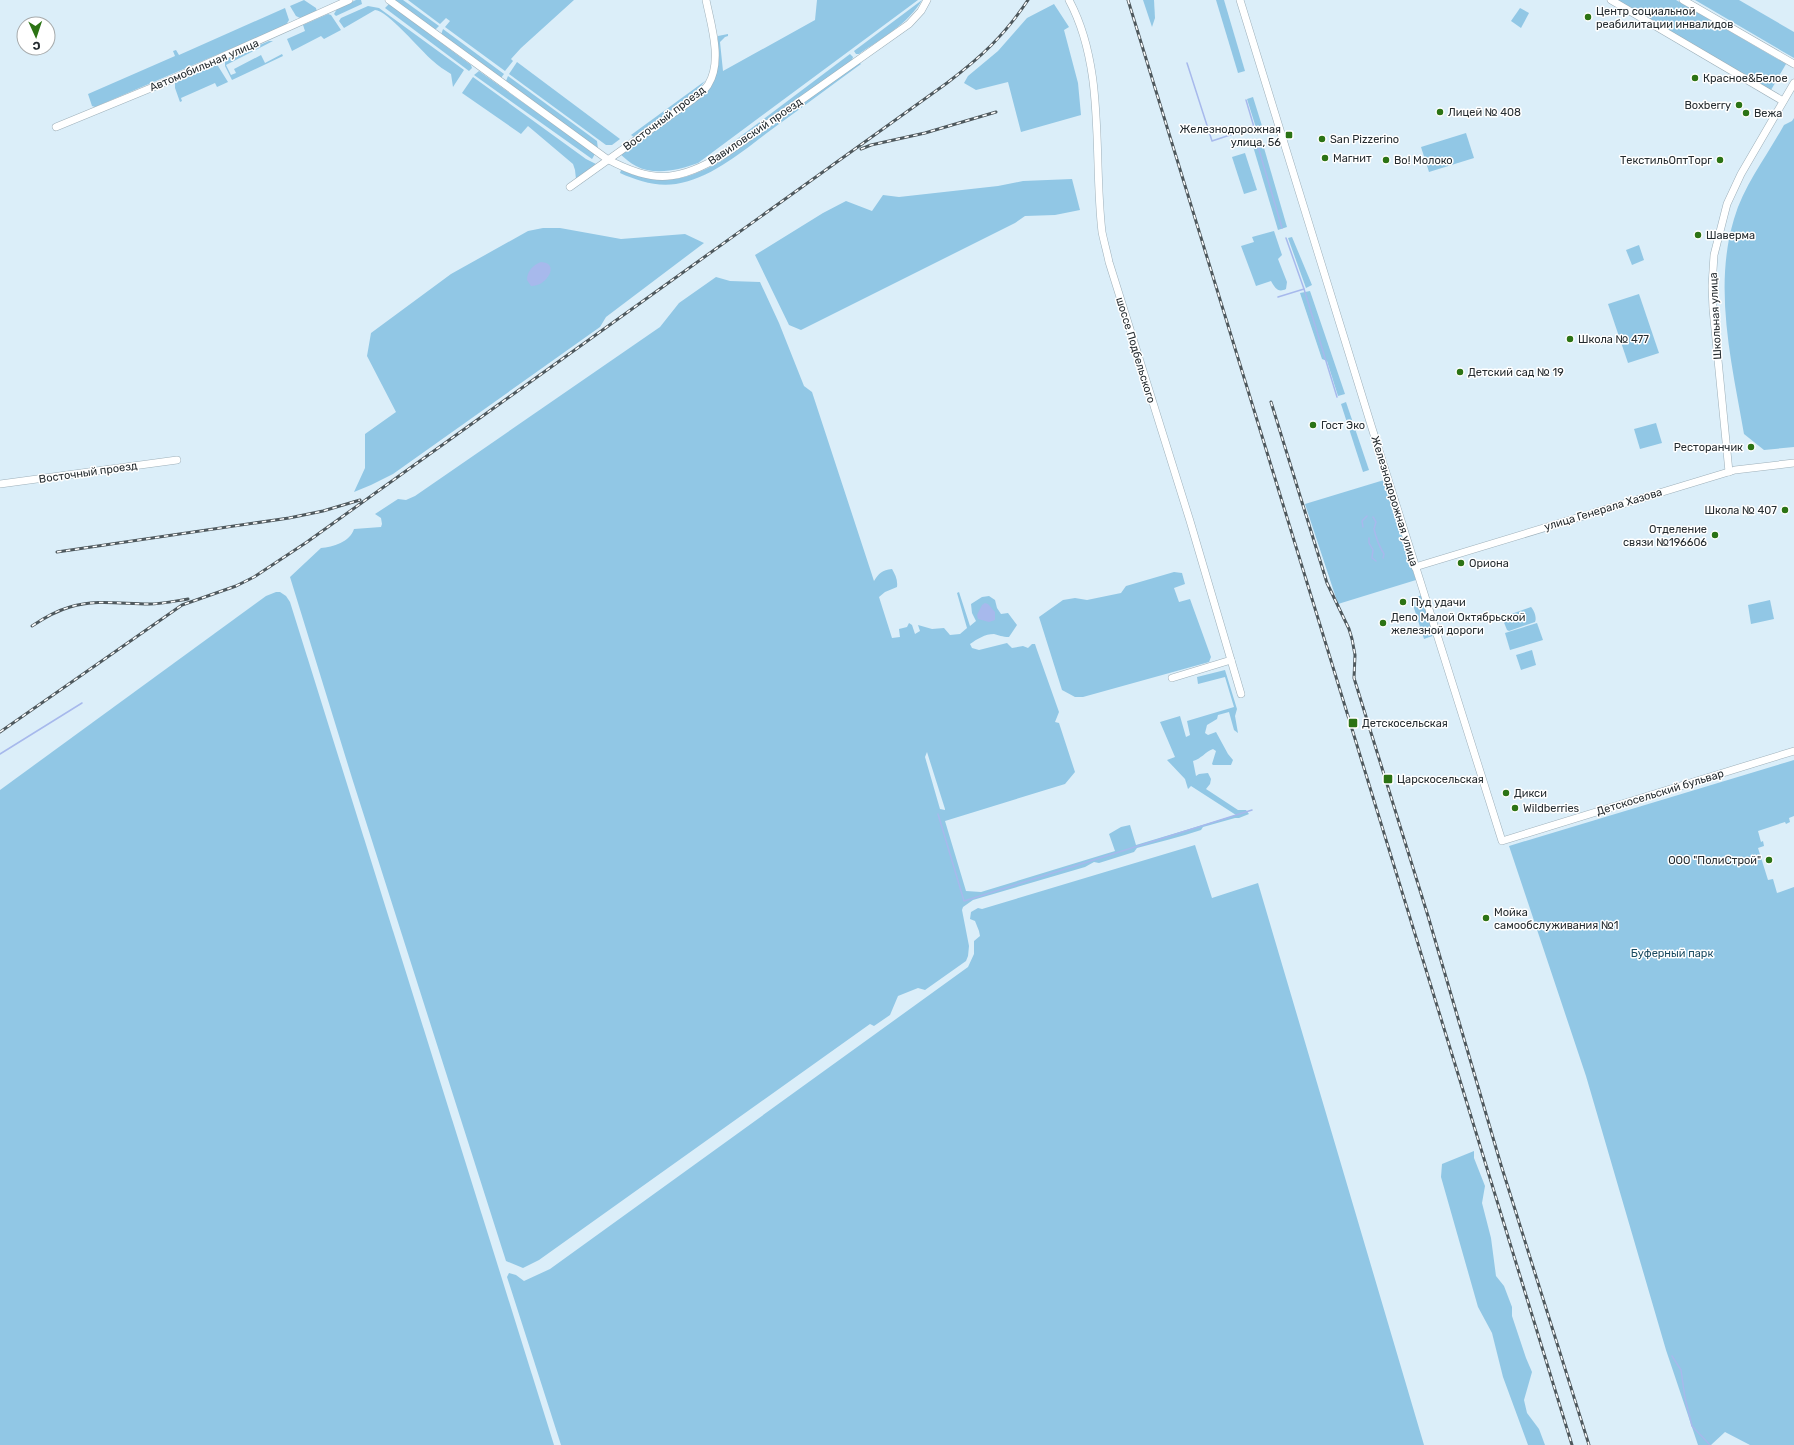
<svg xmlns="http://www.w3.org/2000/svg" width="1794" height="1445" font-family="Rubik,sans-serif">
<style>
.green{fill:#91c7e5;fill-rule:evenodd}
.water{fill:#a7b9ec}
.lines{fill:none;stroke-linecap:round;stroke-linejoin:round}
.stream{stroke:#a7b9ec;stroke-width:1.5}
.minor-casing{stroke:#9eb0ba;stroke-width:8}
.minor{stroke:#fff;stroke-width:7}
.rail-casing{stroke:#4e585d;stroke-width:3}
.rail{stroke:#fff;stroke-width:1.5;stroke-dasharray:4.5;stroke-linecap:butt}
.poi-dot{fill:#2c7314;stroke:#fff;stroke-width:1.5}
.labels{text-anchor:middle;stroke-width:3;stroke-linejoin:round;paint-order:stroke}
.poi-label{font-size:11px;fill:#252c30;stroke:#fff;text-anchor:start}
.street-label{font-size:11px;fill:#252c30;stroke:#fff}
.park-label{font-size:11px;fill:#1c4c62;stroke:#fff}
</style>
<rect width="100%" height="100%" fill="#dbeef9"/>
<g class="green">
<path d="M304,0L316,8L317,12L300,18L296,16L290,6Z"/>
<path d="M356,0H361L362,4L336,16L334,14L337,9Z"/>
<path d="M395,0H403L439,26L436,29H433Z"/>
<path d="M408,0H574L521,48L511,59L513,61L505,71L445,27L450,21L446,18L440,24Z"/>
<path d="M817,0H918L698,163C680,170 654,176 636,166C630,163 625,158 620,154L705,93L715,75L718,63V36L728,34V36L725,37L720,42L723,71L815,20Z"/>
<path d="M922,0C908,24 882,38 859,54H856L854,51Z"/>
<path d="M1143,0H1154L1155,18L1152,27Z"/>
<path d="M1216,0H1224L1245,71L1238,73Z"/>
<path d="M1616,0H1676L1786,64L1771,90Z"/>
<path d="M1695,0H1739L1794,32V58Z"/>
<path d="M389,4L471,65L472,68L469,71L385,8Z"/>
<path d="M1054,4L1069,27L1064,30L1078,83L1081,115L1021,132L1008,82L976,90L964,83L968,76L998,51L1027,18Z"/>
<path d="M368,6L379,8L464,70L453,87L451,74C445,70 438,66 433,61C421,51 387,10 375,10L344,28L339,21L341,18Z"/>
<path d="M285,8L289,20L286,25L95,107L92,106L88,94L175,56L173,51L176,50L179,55Z"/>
<path d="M1520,8L1529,13L1521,28L1511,21Z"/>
<path d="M328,14L331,15L341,30L324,39L321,36L292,51L287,39L305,31L303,25Z"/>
<path d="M443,29L504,74L501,78L441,35Z"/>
<path d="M269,41H273L226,65L231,75L236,73L234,69L261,55L265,63L282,54L283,56L232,80L225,66V62L227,59Z"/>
<path d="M850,54L853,57L852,60L724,152L705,163Z"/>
<path d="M517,62L620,139L612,145H606L509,74Z"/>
<path d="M859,62L861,64C832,85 804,106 775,127C745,149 713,178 676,184C656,187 638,181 620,173L621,170C661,187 686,181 723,160Z"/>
<path d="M215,65L218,66L228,82L217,87L215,83L181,98L182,101L180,102L175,88V83Z"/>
<path d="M479,71L595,154L592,159L474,75Z"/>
<path d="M508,76L597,141L598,149L506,81Z"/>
<path d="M473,77L586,159L596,164L576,179L575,170L573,164L528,126L521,134L462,93Z"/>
<path d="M705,81L695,93L634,137L631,135Z"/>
<path d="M1253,97L1263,129L1257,131L1247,99Z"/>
<path d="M1794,118V447L1764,450L1744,434C1732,365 1713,288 1734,219C1744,185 1767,156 1784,125L1792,121Z"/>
<path d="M1466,133L1474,158L1429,172L1421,147Z"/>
<path d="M1262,141L1287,227L1278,230L1252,143Z"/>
<path d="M1245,153L1257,190L1244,194L1232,157Z"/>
<path d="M1072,179L1080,210L1055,215L1025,216L1015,223L801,330L789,325L755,255L823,213L846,201L872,211L883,195L899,197L998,186L1023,181Z"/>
<path d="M543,228H560L621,239L685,234L704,243L606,317L600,327L393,474L371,485L354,492L365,468V434L396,412L367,356L371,333L451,274L528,231Z"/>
<path d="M1274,231L1282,255L1278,259L1287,282L1286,289C1278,293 1275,288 1271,281L1256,286L1241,246L1254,242L1252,237Z"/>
<path d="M1292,237L1312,285L1306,288L1288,238Z"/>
<path d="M1639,245L1644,260L1632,265L1626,250Z"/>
<path d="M716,277L730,281L760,282L779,323L804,386L812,392L874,581C879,573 882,570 892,569C895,574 898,580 897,587L885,592L879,597L892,638L900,637L899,629L907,627L909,623L912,625L915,634L920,631L918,625L932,629L944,628L950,635L960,634L967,628L957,593L959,592L970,626L976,621L972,613L971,604L982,597L989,596L995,600L997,608L1001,614L1008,613L1017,625L1009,637C1002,637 999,635 994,634C985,634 977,639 970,644L972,648L979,650L1007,643L1012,648L1023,646L1028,648L1032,644H1035L1037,650L1059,712L1055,722L1059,723L1075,772L1065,784L945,821L966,891L981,892L1115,851L1109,834L1121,827L1130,825L1136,845L1236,815L1191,786L1188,789L1185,779L1167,760L1175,757L1160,722L1180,716L1186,737L1190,735L1187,721L1234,707L1225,677L1198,684L1197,677L1225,670L1237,709L1235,716L1238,733L1234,730L1229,712L1218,715L1217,719L1207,725L1205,733L1208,735L1216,732L1228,754L1233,760L1231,765H1213L1212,764L1216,751L1213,749C1205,752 1201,759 1193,761L1196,776L1199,774L1208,773L1211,779L1210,784L1206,789L1238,810H1246L1249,814L1239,818H1235L1203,827L1201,830C1180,837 1158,842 1137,848L1134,852L1099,863L1094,862L1085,867L973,900L963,907L962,910L969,946L968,956L966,961L925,990L918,988L898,996L890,1015L874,1026L870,1024L539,1260L523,1268L506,1261L352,778L290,577L321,548C333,547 350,542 354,529L381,527L382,524L381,518L375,514L398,499L406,500L415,496L660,327L679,303ZM927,752L945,809V810L940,809L925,757Z"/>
<path d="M1310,291L1345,394L1338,396L1327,361L1322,359L1300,293Z"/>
<path d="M1639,294L1659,353L1628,363L1608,304Z"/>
<path d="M1346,402L1369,470L1363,472L1341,404Z"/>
<path d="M1656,423L1662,443L1640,449L1634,429Z"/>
<path d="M1384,480L1416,580L1338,604L1305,504Z"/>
<path d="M1174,572L1182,573L1185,584L1174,588L1179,602L1190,599L1211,657L1209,662L1083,697H1075L1062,690L1039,617L1063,600L1075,598L1087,600L1121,593L1126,586Z"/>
<path d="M276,592H280L286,596L290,602L554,1445H0V790L266,596Z"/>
<path d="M1422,595L1435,635L1424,639L1411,599Z"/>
<path d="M1770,600L1774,619L1751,624L1748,605Z"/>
<path d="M1531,607C1534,610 1537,618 1535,622L1509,631L1507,630L1503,620V617Z"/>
<path d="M1537,623L1543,640L1510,650L1505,633Z"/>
<path d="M1532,650L1536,665L1521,670L1516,655Z"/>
<path d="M1794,760V816L1789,818L1790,822L1786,824L1785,822L1758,831L1761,842L1763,841L1764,846L1758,848L1768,880L1773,879L1777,893L1794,887V1445H1750L1725,1432L1711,1445H1698L1666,1350L1586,1076L1509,846Z"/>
<path d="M1195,845L1212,898L1258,883L1424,1445H561L507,1277L509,1273L516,1275L524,1281L550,1269L968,967L974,954V941L980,936L979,931L975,921L970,919L971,912L978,908L982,909Z"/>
<path d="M1474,1151V1158L1485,1186L1482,1203L1491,1238L1496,1276L1504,1286L1512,1307V1316L1526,1358L1532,1372L1524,1400L1527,1413L1539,1429L1545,1445H1528L1503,1377L1492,1333L1478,1307L1441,1177L1442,1164Z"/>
</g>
<g class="water">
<path d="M541,262C561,263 546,287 531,286L527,280C527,271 533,265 541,262Z"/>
<path d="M985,603L988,604L995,612V620L989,622L978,619L977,615L982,605Z"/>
</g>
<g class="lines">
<g class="stream">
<path d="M1187,63L1212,141L1254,127L1246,100"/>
<path d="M1257,143L1282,228"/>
<path d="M1286,238L1304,289L1337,397"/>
<path d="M1278,297L1304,289"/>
<path d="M1373,517L1376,522L1374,529C1376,538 1379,546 1384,554L1383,558"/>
<path d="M1363,527L1362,521L1367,516"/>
<path d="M1369,538V543L1373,550L1372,558L1376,561"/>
<path d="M0,754L82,703"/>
<path d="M938,814L964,901L1252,810"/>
<path d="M1672,1356L1681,1370L1685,1398L1692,1426L1710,1445"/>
</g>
<g class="minor-casing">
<g id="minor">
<path d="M389,0L607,159C656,185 678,181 725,154L909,24L921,11L927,0"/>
<path d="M1069,0C1106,69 1093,156 1102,232C1104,242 1107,252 1109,262L1190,521L1241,694"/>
<path d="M1240,0L1371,425L1502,841L1794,751"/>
<path d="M1611,0L1783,101"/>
<path d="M1683,0L1794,64"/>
<path d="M56,127L168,81L349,0"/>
<path d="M570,187L692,100C698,95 704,91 708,85C723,61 711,25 706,0"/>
<path d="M1729,472L1713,309L1712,286L1714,255L1727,204L1741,174L1794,83"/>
<path d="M0,484L177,460"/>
<path d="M1415,567L1735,470L1794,463"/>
<path d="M1172,678L1231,660"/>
</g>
</g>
<use href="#minor" class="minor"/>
<g class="rail-casing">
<g id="rail">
<path d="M1128,0L1572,1445"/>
<path d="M861,149L871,145L925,133L996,112"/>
<path d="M1271,402L1327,583L1349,629L1352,639L1355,655L1354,678L1428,916L1501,1165L1589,1445"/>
<path d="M57,552L289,518L323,511L360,500"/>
<path d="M32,626C44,618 56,611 70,607C96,599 122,604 149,604C162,604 175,601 188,599"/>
<path d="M0,732L182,605L236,586L254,577L307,542L947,83C981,57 1004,36 1028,0"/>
</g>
</g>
<use href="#rail" class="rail"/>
</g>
<g class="poi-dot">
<circle cx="1588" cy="17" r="4"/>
<circle cx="1695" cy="78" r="4"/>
<circle cx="1739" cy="105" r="4"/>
<circle cx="1440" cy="112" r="4"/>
<circle cx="1746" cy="113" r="4"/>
<rect x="1285" y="131" width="8" height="8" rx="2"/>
<circle cx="1322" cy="139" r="4"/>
<circle cx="1325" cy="158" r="4"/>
<circle cx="1386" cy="160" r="4"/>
<circle cx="1720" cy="160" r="4"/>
<circle cx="1698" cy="235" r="4"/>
<circle cx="1570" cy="339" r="4"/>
<circle cx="1460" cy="372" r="4"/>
<circle cx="1313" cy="425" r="4"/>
<circle cx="1751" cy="447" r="4"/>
<circle cx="1785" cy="510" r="4"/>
<circle cx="1715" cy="535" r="4"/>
<circle cx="1461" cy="563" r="4"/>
<circle cx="1403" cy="602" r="4"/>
<circle cx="1383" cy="623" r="4"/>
<rect x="1348" y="718" width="10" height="10" rx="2"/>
<rect x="1383" y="774" width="10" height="10" rx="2"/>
<circle cx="1506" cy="793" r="4"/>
<circle cx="1515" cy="808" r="4"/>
<circle cx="1769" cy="860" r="4"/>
<circle cx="1486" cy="918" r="4"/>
</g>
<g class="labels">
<g class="poi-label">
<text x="1596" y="15">Центр социальной<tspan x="1596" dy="13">реабилитации инвалидов</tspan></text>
<text x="1703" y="82">Красное&amp;Белое</text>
<text x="1731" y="109" text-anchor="end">Boxberry</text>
<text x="1448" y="116">Лицей № 408</text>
<text x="1754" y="117">Вежа</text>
<text x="1281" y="133" text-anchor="end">Железнодорожная<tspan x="1281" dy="13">улица, 56</tspan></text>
<text x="1330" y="143">San Pizzerino</text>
<text x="1333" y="162">Магнит</text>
<text x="1394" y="164">Во! Молоко</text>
<text x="1712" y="164" text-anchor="end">ТекстильОптТорг</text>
<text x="1706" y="239">Шаверма</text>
<text x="1578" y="343">Школа № 477</text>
<text x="1468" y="376">Детский сад № 19</text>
<text x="1321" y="429">Гост Эко</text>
<text x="1743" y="451" text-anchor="end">Ресторанчик</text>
<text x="1777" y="514" text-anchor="end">Школа № 407</text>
<text x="1707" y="533" text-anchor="end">Отделение<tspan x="1707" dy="13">связи №196606</tspan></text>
<text x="1469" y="567">Ориона</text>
<text x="1411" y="606">Пуд удачи</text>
<text x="1391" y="621">Депо Малой Октябрьской<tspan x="1391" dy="13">железной дороги</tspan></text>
<text x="1362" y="727">Детскосельская</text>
<text x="1397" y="783">Царскосельская</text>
<text x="1514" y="797">Дикси</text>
<text x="1523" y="812">Wildberries</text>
<text x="1761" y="864" text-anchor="end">ООО "ПолиСтрой"</text>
<text x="1494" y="916">Мойка<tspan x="1494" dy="13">самообслуживания №1</tspan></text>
</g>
<g class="street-label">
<text transform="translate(204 65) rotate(-23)" y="4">Автомобильная улица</text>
<text transform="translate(664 118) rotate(-37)" y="4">Восточный проезд</text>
<text transform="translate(755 131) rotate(-34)" y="4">Вавиловский проезд</text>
<text transform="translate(1715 316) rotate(-93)" y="4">Школьная улица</text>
<text transform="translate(1136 350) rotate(73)" y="4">шоссе Подбельского</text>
<text transform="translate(88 472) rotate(-8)" y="4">Восточный проезд</text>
<text transform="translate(1395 501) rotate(73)" y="4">Железнодорожная улица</text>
<text transform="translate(1603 509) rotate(-17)" y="4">улица Генерала Хазова</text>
<text transform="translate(1660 792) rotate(-17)" y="4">Детскосельский бульвар</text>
</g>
<g class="park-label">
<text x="1672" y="957">Буферный парк</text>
</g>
</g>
<g transform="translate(36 36) rotate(177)"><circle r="19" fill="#ffffff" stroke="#a8abac"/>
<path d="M0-3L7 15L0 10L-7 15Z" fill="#2c7314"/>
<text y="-6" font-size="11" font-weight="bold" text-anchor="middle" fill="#252c30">С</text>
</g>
</svg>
